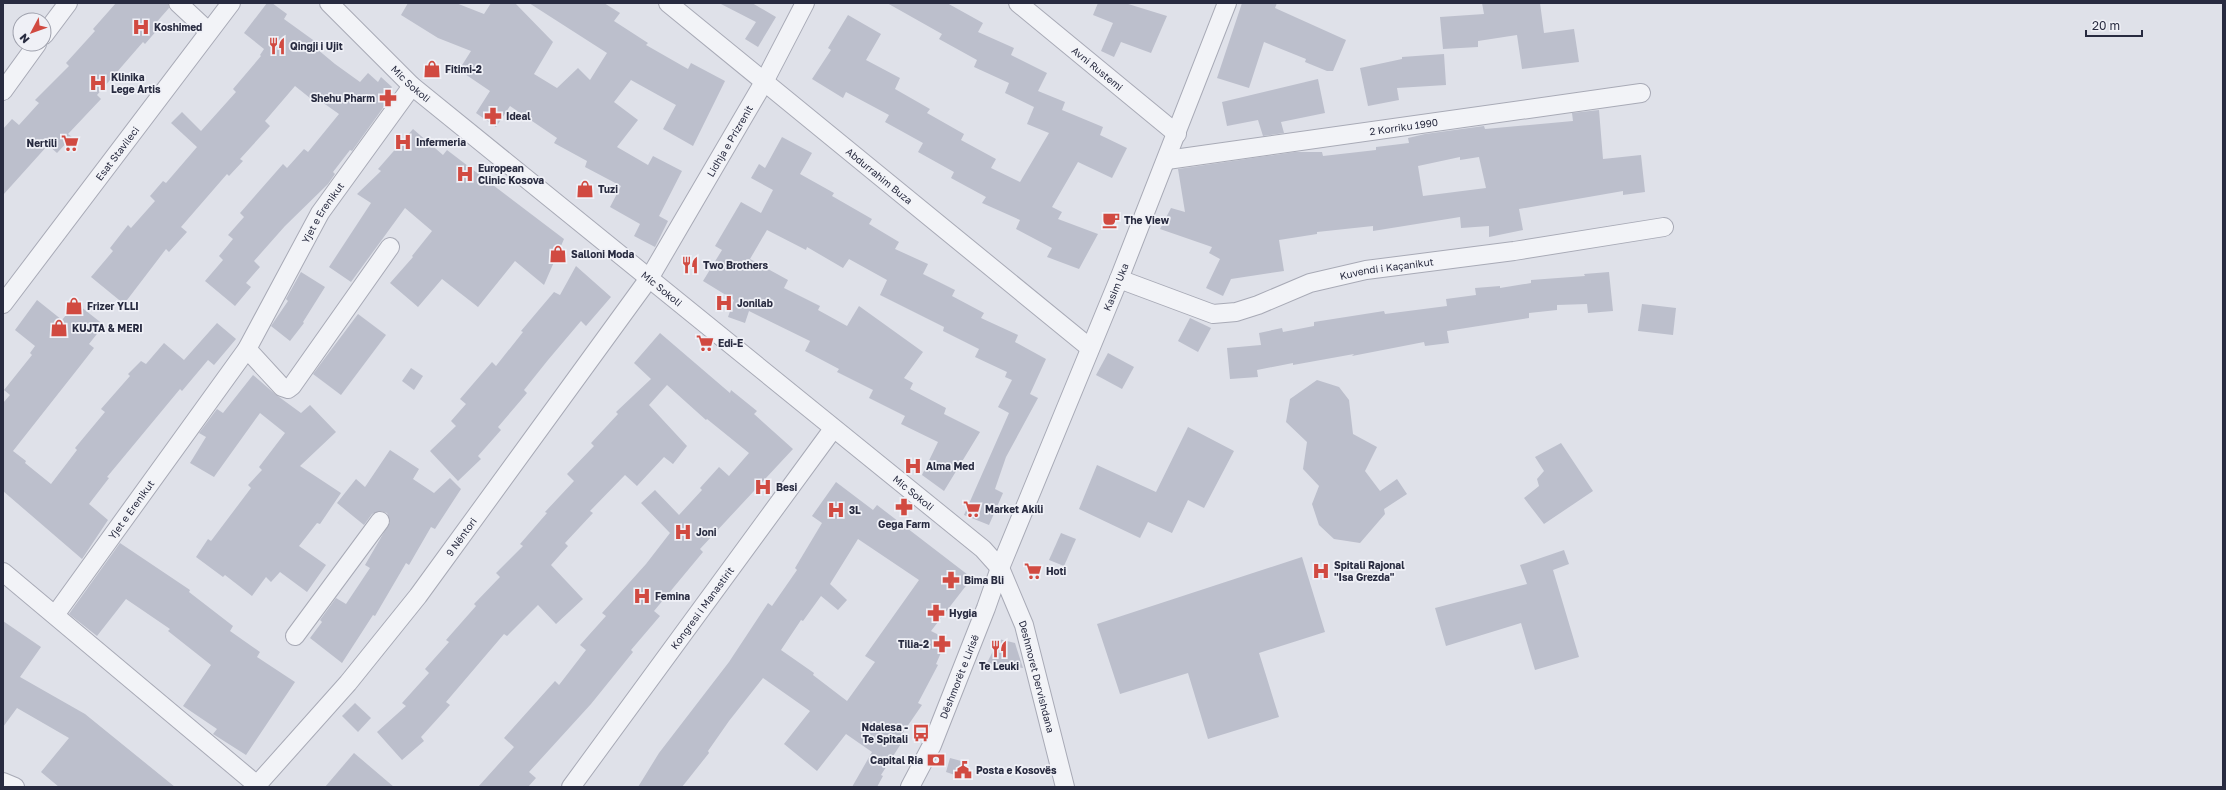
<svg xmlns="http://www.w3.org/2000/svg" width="2226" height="790" font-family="'Golos Text',sans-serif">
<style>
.building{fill:#bcbfcc;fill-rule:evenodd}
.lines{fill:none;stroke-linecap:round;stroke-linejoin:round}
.minor-casing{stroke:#a8aab6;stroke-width:20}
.minor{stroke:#f2f3f7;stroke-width:18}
.labels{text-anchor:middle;stroke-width:3.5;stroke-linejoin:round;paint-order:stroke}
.poi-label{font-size:10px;font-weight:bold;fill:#282b40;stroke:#eff0f6;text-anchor:start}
.street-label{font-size:10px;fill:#282b40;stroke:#eff0f6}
</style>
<rect width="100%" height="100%" fill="#dfe1e9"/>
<g class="building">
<path d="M116,3H168L169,8L154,25L158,29L145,44L143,42L97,95L101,99L68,134L72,137L57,153L48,145L3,195V129L12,119L19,125L39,103L35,100L69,66L66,63L95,31L93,29Z"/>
<path d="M267,3H272L287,14L284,19L320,45L317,49L335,64L360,82L368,73L378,82L381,77L392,87L389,91L393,94L352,151L350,150L333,172L335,174L328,184L285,226L254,261L260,267L246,283L251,287L235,306L205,281L223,260L219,256L233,239L228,235L244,217L240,213L283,164L287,168L304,149L308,152L339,114L312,95L310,98L295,86L265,121L270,126L240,159L243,161L229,176L227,174L181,227L187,232L169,252L166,249L124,304L91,277L113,251L110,248L128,225L131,228L155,201L150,196L163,181L166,183L197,147L171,123L182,112L201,131L236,92L233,89L261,56L260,55L264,49L244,33Z"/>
<path d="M408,3H456L484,14L491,3H515L553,42L534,74L557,88L578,68L590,80L607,53L529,3H604L620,13L614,21L648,43L646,45L688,69L691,63L725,81L693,146L663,129L676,105L631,80L614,102L638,120L617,147L648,165L653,156L682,171L659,216L668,221L655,247L634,236L640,224L610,207L621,186L585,167L587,161L554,143L557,138L510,106L496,127L476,113L490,91L459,70L471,51L438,38L401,15Z"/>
<path d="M719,3H752L776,17L758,47L745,39L756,22Z"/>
<path d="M887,3H947L983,23L978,32L1014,48L1011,55L1047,73L1038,91L1065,102L1062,110L1103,127L1100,135L1127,148L1112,178L1078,162L1052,207L1062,212L1058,219L1098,234L1079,269L1047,257L1052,248L1016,229L1020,220L982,203L986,197L951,178L954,172L918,152L923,143L885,122L889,115L846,92L843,98L812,79L831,50L828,48L848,15L881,34L866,60L900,78L895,89L930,109L927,113L964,134L961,140L996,159L991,168L1020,182L1049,133L1027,124L1034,107L1005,93L1009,83L974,67L977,60L939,39L942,34Z"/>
<path d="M1098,3H1125L1167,16L1151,53L1121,42L1114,57L1101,51L1113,23L1093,15Z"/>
<path d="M1242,3H1277L1275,8L1346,40L1333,71H1327L1305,62L1306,59L1264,42L1249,88L1217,78Z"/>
<path d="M1482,3H1540L1544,33L1574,29L1579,62L1522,69L1517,35L1478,41V47L1443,49L1440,17L1484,14Z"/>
<path d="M1444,54L1446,85L1397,88L1399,100L1368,106L1360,68L1402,59V57Z"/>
<path d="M1318,79L1325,113L1281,122L1284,133L1263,136L1258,120L1227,126L1222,102Z"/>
<path d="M1599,110L1603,159L1641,155L1645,192L1623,195V191L1519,209L1523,230L1489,237V226L1461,228L1460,217L1373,231V226L1317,232V234L1279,240L1284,271L1231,279L1223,296L1206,288L1220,259L1209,253L1212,247L1160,229L1171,208L1185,212L1178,169L1295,152H1322L1323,156L1376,150V147L1409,143L1408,138L1425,134L1484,126L1485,129L1573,121L1572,113ZM1460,157V160L1479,157L1486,188L1423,196L1418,166Z"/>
<path d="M413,129L443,155L447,150L564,239L544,285L515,261L478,307L442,279L418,307L390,283L413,257L412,256L432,231L405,208L351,282L329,267L371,203L357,194L381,171L378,169Z"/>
<path d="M782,137L812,153L800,174L834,193L832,196L872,219L869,224L899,242L895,249L928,264L923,274L955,290L952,296L984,313L981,318L1018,335L1015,342L1046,359L1030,394L1038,398L1006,457L995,489L1003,493L989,525L964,515L1009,413L998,407L1012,380L1005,377L1007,372L975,357L979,349L943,331L944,327L880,295L887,280L849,259L843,268L807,247L806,250L767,230L750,259L788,280L784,288L820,306L818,310L847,326L859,306L923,352L904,378L913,383L910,389L946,408L944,414L980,432L944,491L922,475L938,442L901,424L905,416L869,398L873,390L837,372L839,369L805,351L810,341L749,311L745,323L728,317L734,300L703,281L722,250L715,246L741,202L761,213L773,190L751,178L759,164L765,168Z"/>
<path d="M576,266L611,297L586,326L581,321L548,360L524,390L527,393L498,427L501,430L478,456L481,459L458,481L430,451L456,426L451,421L466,404L460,399L492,362L496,366L523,332L521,331L554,292L560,295Z"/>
<path d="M301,272L325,287L303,322L304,323L290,341L271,326L288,301L286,299Z"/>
<path d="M1609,272L1613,311L1588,313L1587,304L1557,305V310L1529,313V318L1447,331L1449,343L1425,346L1424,342L1352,356L1354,354L1293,365V363L1257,370L1258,377L1230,379L1227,348L1261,345L1259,333L1282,328L1283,332L1314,326V322L1384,311L1385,314L1447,306L1446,299L1476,295L1475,288L1500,286V288L1531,283V280L1585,276L1584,274Z"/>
<path d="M37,300L62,320L76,303L104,325L89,344L94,348L80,366L13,451L26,461L25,463L51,484L77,450L75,448L105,412L101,409L130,376L128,374L141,361L146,364L164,343L184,360L217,323L236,339L214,365L208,360L182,391L180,389L107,477L109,478L89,504L108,520L82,559L3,491V403L10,395L4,390L32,355L30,353L35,346L15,330Z"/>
<path d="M1642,304L1676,308L1673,335L1638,331Z"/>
<path d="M358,314L386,335L341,395L313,374Z"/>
<path d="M1190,318L1211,328L1198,352L1178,341Z"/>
<path d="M660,333L730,393L731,390L757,411L754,414L793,449L700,549L703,552L654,611L660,616L631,650L633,652L591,704L529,772L536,778L528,787H478L514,747L504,738L555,681L559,685L586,650L580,645L606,616L602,613L646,564L670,533L641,503L655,490L679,515L702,490L700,488L719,467L729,476L749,453L707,419L706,420L667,385L649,405L687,446L673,464L664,457L637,486L625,475L590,511L593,513L565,543L568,546L551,565L583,599L556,624L538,605L507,636L504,634L446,702L450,705L421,737L424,741L402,760L377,732L406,706L402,703L429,673L425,669L449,642L446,640L476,606L474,604L500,577L496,573L523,546L520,544L547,513L545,512L574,481L567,474L594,446L591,443L618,414L616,412L651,379L634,363Z"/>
<path d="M1108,353L1134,367L1122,389L1096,375Z"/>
<path d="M411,368L423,376L414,390L402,381Z"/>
<path d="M253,375L275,394L301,413L310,405L336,432L300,466L341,493L320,524L317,523L299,546L326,565L307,592L280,572L271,582L266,577L252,596L225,575L223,577L196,557L208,539L211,541L251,488L248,485L262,470L259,467L285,433L260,413L214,477L190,463L206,437L199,433L217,409L223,413Z"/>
<path d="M1317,380L1339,387L1349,400L1353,434L1377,447L1365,471L1380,491L1397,479L1407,494L1384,509L1385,514L1360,543L1334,539L1319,525L1312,504L1319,486L1303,469L1307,442L1286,422L1290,399Z"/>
<path d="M1188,427L1234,451L1204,508L1188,500L1172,533L1148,522L1140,538L1079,509L1097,465L1156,492Z"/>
<path d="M1561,443L1593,491L1544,524L1524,498L1539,486L1537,479L1544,471L1535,457Z"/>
<path d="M390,450L419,469L413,479L434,493L450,478L461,489L435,529L431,527L409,565L406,563L375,616L373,615L342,663L310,638L322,622L320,620L336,598L346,604L370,568L365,565L390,522L387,513L381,511L372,514L364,525L337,503L356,479L365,487Z"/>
<path d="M836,482L873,510L877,505L972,578L931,631L947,639L936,664L938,665L918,703L922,705L900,737L904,739L881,775L883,776L877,787H852L872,752L846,734L817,771L784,744L810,711L763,678L729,721L708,751L709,753L682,787H638L659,753L729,662L768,603L772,606L797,570L795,568L822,523L812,516ZM858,539L919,580L865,656L875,662L847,701L813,675L814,673L781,650L801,620L803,621L821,596L838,610L847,600L830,584Z"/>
<path d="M1061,533L1076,539L1064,566L1049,560Z"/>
<path d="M120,543L190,590L189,592L233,626L230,631L260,652L257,657L295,682L246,755L213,734L217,729L183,706L211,665L168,631L170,629L126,599L97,636L69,614Z"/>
<path d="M1564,550L1569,564L1553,570L1579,657L1535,670L1521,623L1446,646L1435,608L1527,584L1520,565Z"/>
<path d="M1302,557L1325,632L1259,653L1279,717L1208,739L1188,673L1120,694L1097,624Z"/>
<path d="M3,621L41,647L20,677L85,714L175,787H59L41,772L69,738L17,708L3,727Z"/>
<path d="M999,639L1015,643L1023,668L987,663Z"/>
<path d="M355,703L371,718L358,732L342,716Z"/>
<path d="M354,753L394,787H325Z"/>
<path d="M950,758L965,762L961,777L946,772Z"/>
</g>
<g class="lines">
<g class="minor-casing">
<g id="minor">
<path d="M178,3L208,31"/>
<path id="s1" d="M329,3L412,86L983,549L1000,568L1024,625L1065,787"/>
<path id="s2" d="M668,3L1090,348"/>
<path id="s3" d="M1018,3L1177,134"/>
<path d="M44,35L68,3"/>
<path d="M3,91L37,44"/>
<path id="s4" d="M1167,160L1641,93"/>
<path id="s5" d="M1119,279L1213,314L1236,312L1258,305L1310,283L1366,270L1514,251L1664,227"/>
<path id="s6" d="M3,304L231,3"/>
<path d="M247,349L282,387L288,389L292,386L390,247"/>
<path id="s7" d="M3,572L257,785L348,683L418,596L650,277L764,82L805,3"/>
<path id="s8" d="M55,615L247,349L320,213L412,86"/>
<path d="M295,636L380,521"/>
<path d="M3,782L15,787"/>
<path id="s9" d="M571,787L833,429"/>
<path id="s10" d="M910,787L932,745L986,608L1000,568L1119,279L1227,3"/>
</g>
</g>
<use href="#minor" class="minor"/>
</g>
<defs>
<g id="hospital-bare" transform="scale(1.38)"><path d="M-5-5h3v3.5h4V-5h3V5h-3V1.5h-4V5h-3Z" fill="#d14a41" stroke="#eff0f6" stroke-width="2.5" paint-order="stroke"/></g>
<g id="restaurant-bare" transform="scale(1.38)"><path d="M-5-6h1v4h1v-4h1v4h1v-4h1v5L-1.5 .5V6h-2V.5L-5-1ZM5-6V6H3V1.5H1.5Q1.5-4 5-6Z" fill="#d14a41" stroke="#eff0f6" stroke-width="2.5" paint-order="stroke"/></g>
<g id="shop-bare" transform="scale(1.38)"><path d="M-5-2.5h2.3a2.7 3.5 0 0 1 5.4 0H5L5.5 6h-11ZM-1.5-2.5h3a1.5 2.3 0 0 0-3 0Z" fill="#d14a41" stroke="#eff0f6" stroke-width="2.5" paint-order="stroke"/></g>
<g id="pharmacy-bare" transform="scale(1.38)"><path d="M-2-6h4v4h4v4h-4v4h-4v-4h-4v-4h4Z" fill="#d14a41" stroke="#eff0f6" stroke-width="2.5" paint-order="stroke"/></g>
<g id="supermarket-bare" transform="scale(1.38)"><path d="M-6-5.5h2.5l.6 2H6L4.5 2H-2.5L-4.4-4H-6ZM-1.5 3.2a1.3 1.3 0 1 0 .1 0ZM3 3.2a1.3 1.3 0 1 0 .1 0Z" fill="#d14a41" stroke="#eff0f6" stroke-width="2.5" paint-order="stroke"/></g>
<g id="cafe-bare" transform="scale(1.38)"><path d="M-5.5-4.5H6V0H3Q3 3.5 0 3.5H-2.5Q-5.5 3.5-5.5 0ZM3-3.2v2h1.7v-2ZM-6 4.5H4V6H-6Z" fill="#d14a41" stroke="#eff0f6" stroke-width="2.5" paint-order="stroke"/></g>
<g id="bus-bare" transform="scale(1.38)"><path d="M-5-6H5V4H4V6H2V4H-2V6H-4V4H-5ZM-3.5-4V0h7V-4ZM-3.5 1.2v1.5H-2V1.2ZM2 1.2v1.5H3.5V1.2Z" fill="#d14a41" stroke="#eff0f6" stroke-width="2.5" paint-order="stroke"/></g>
<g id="bank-bare" transform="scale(1.38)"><path d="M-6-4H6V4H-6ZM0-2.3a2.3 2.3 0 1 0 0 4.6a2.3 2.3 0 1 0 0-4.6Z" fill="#d14a41" stroke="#eff0f6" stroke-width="2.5" paint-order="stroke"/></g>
<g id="civic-bare" transform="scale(1.38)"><path d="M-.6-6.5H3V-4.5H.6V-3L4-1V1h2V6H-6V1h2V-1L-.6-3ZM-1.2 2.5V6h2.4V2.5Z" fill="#d14a41" stroke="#eff0f6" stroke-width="2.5" paint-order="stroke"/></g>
</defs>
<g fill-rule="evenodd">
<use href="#hospital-bare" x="141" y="27"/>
<use href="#restaurant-bare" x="277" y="46"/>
<use href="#shop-bare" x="432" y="69"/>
<use href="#hospital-bare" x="98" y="83"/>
<use href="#pharmacy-bare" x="388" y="98"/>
<use href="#pharmacy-bare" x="493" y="116"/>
<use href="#hospital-bare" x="403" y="142"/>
<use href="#supermarket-bare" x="70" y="143"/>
<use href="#hospital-bare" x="465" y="174"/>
<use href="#shop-bare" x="585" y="189"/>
<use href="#cafe-bare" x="1111" y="220"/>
<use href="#shop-bare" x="558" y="254"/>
<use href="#restaurant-bare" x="690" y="265"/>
<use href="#hospital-bare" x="724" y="303"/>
<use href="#shop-bare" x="74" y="306"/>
<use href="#shop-bare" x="59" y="328"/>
<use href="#supermarket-bare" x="705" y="343"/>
<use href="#hospital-bare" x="913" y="466"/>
<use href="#hospital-bare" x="763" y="487"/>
<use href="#pharmacy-bare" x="904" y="507"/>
<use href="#supermarket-bare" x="972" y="509"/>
<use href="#hospital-bare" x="836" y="510"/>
<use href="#hospital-bare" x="683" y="532"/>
<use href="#supermarket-bare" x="1033" y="571"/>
<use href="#hospital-bare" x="1321" y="571"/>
<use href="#pharmacy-bare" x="951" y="580"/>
<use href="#hospital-bare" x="642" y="596"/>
<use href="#pharmacy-bare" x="936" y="613"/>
<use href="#pharmacy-bare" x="942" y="644"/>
<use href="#restaurant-bare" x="999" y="649"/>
<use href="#bus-bare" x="921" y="733"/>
<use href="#bank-bare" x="936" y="760"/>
<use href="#civic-bare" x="963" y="770"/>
</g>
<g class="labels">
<g class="poi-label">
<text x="154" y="31">Koshimed</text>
<text x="290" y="50">Qingji i Ujit</text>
<text x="445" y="73">Fitimi-2</text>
<text x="111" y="81">Klinika<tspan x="111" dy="12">Lege Artis</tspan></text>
<text x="375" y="102" text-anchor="end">Shehu Pharm</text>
<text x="506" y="120">Ideal</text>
<text x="416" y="146">Infermeria</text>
<text x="57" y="147" text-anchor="end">Nertili</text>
<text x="478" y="172">European<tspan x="478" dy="12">Clinic Kosova</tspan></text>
<text x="598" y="193">Tuzi</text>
<text x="1124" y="224">The View</text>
<text x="571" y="258">Salloni Moda</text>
<text x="703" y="269">Two Brothers</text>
<text x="737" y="307">Jonilab</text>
<text x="87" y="310">Frizer YLLI</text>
<text x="72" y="332">KUJTA &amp; MERI</text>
<text x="718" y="347">Edi-E</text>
<text x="926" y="470">Alma Med</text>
<text x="776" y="491">Besi</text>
<text x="985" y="513">Market Akili</text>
<text x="849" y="514">3L</text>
<text x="904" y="528" text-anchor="middle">Gega Farm</text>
<text x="696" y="536">Joni</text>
<text x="1334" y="569">Spitali Rajonal<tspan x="1334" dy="12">"Isa Grezda"</tspan></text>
<text x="1046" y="575">Hoti</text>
<text x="964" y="584">Bima Bli</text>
<text x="655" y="600">Femina</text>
<text x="949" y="617">Hygia</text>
<text x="929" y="648" text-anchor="end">Tilia-2</text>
<text x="999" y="670" text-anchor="middle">Te Leuki</text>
<text x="908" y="731" text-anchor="end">Ndalesa -<tspan x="908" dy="12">Te Spitali</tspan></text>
<text x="923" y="764" text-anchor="end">Capital Ria</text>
<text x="976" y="774">Posta e Kosovës</text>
</g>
<g class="street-label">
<text dy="4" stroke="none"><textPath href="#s3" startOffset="103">Avni Rustemi</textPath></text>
<text dy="4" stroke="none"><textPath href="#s1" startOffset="115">Mic Sokoli</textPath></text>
<text dy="4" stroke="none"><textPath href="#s4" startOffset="239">2 Korriku 1990</textPath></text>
<text dy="4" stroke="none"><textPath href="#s7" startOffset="1132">Lidhja e Prizrenit</textPath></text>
<text dy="4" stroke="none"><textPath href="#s6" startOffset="189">Esat Stavileci</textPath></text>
<text dy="4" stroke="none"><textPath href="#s2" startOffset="273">Abdurrahim Buza</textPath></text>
<text dy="4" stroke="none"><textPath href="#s8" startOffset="484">Yjet e Erenikut</textPath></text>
<text dy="4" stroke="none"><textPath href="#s5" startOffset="281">Kuvendi i Kaçanikut</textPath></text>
<text dy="4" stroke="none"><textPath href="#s10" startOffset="541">Kasim Uka</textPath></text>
<text dy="4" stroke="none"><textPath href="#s1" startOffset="439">Mic Sokoli</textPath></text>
<text dy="4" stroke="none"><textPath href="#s1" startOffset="763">Mic Sokoli</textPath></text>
<text dy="4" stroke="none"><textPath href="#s8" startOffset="130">Yjet e Erenikut</textPath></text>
<text dy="4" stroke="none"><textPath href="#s7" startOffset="653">9 Nëntori</textPath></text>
<text dy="4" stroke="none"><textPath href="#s9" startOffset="222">Kongresi i Manastirit</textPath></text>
<text dy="4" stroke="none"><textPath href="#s1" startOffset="993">Deshmoret Dervishdana</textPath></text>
<text dy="4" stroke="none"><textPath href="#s10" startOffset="121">Dëshmorët e Lirisë</textPath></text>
</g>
</g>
<rect width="2226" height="790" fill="none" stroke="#282b40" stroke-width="8"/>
<g transform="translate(32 32) rotate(229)"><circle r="19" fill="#eff0f6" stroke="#9fa1ad"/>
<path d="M0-3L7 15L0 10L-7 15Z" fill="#d14a41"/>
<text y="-6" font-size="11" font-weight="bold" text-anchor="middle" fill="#282b40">N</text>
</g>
<path d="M2086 30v6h56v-6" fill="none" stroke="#282b40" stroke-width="2"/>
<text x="2092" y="30" font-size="12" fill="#282b40" stroke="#eff0f6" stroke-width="3" paint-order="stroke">20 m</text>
</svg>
